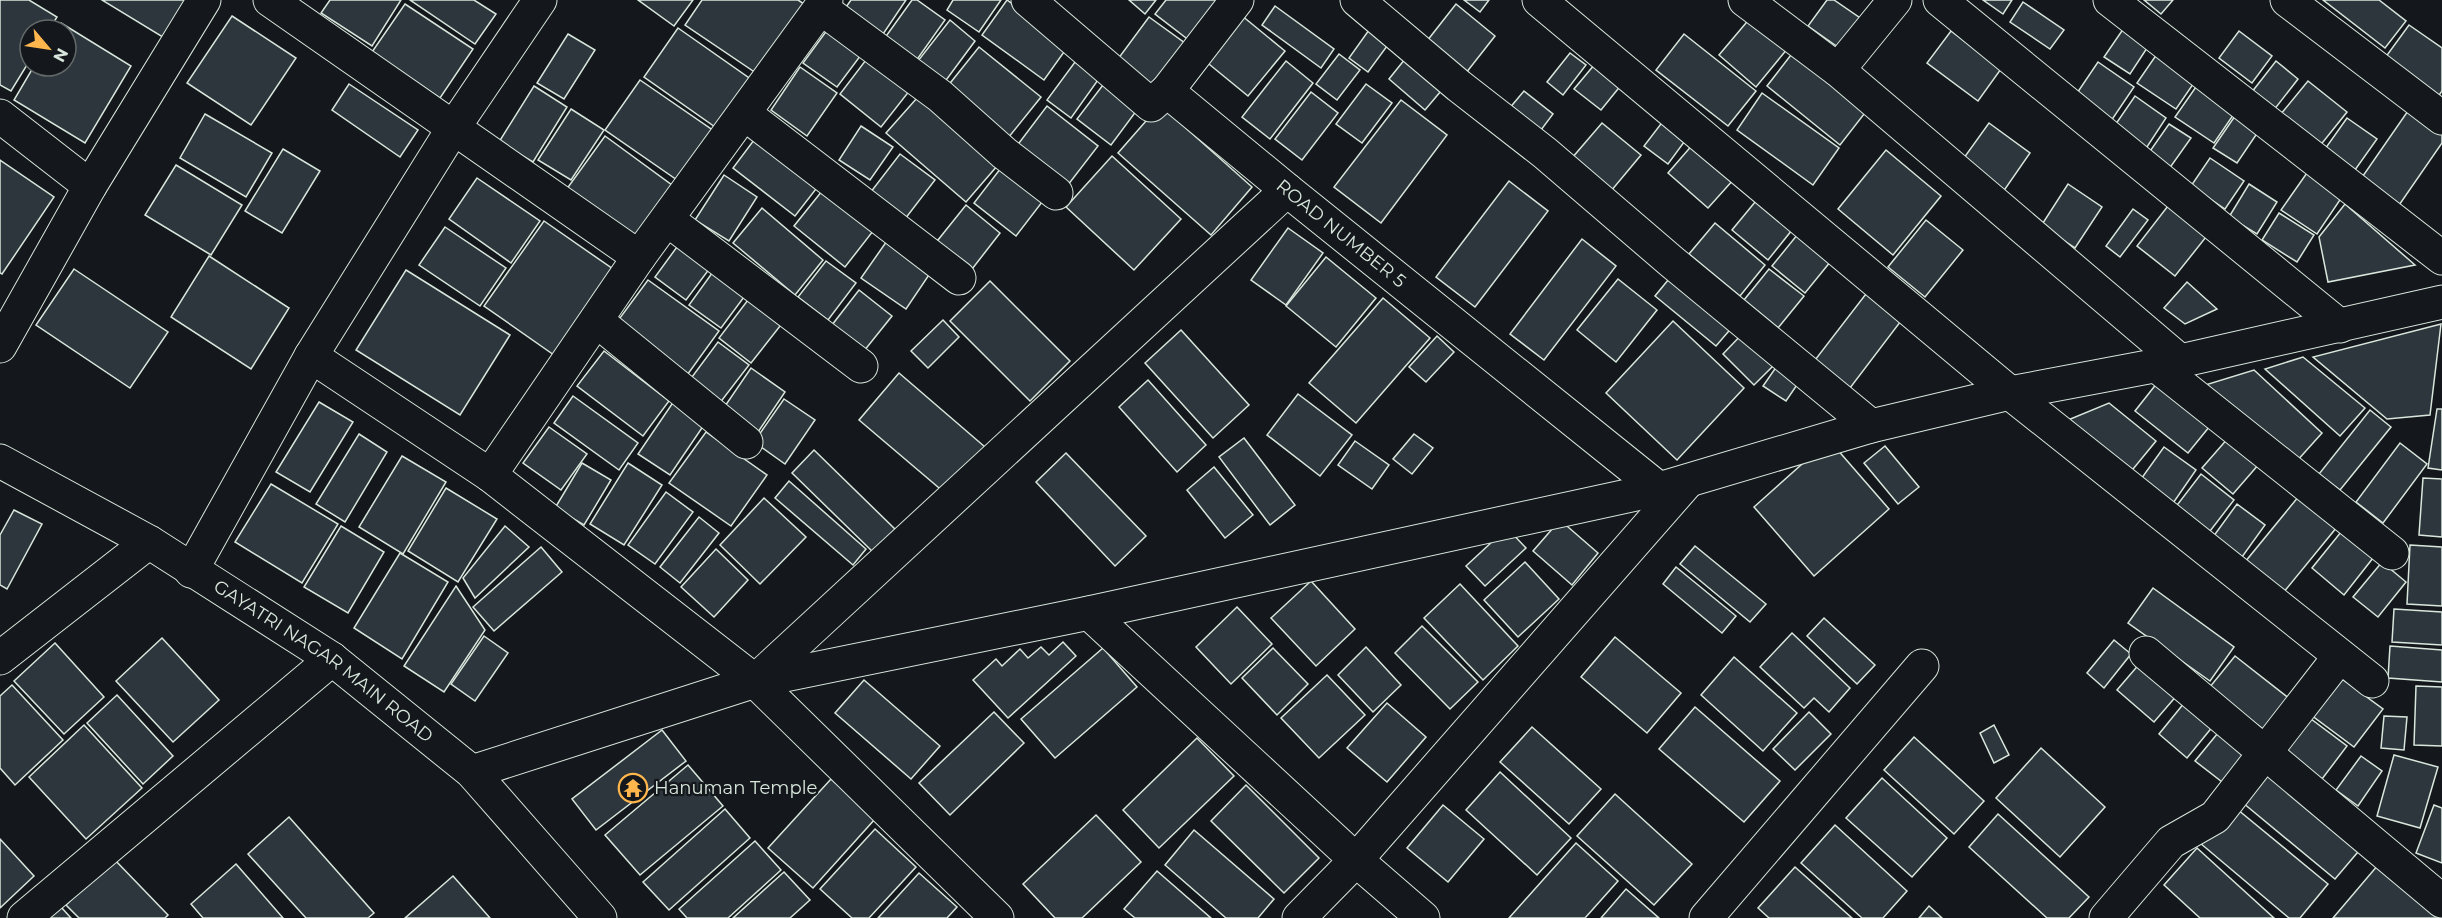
<svg xmlns="http://www.w3.org/2000/svg" width="2442" height="918" font-family="Montserrat,sans-serif">
<style>
.building{fill:#2c363c;stroke:#d8e6dc;stroke-width:1.5}
.lines{fill:none;stroke-linecap:round;stroke-linejoin:round}
.minor-casing{stroke:#d8e6dc;stroke-width:35}
.tertiary-casing{stroke:#d8e6dc;stroke-width:35}
.minor{stroke:#14181c;stroke-width:33}
.tertiary{stroke:#14181c;stroke-width:33}
.labels{text-anchor:middle;stroke-width:4.5;stroke-linejoin:round;paint-order:stroke}
.street-label{font-size:18px;fill:#d8e6dc;stroke:#14181c}
.poi-label{font-size:18px;fill:#d8e6dc;stroke:#14181c;text-anchor:start}
</style>
<rect width="100%" height="100%" fill="#14181c"/>
<g class="building">
<path d="M0,0H29L57,17L49,30H30V60L11,91L0,85Z"/>
<path d="M102,0H190L166,39Z"/>
<path d="M330,0H401L372,46L321,13Z"/>
<path d="M410,0H474L496,14L475,44Z"/>
<path d="M638,0H693L674,26Z"/>
<path d="M702,0H798L809,7L762,77L685,25Z"/>
<path d="M851,0H906L877,43L839,17Z"/>
<path d="M912,0H917L945,20L911,68L879,46Z"/>
<path d="M953,0H1001L979,32L947,10Z"/>
<path d="M1007,0L1069,45L1044,80L982,35Z"/>
<path d="M1129,0H1156L1145,14Z"/>
<path d="M1166,0H1222L1190,41L1155,14Z"/>
<path d="M1464,0H1489L1480,12Z"/>
<path d="M1827,0H1834L1866,22L1845,52L1808,26Z"/>
<path d="M1983,0H2012L2003,14Z"/>
<path d="M2144,0H2173L2161,14Z"/>
<path d="M2323,0H2379L2406,21L2385,48Z"/>
<path d="M2023,2L2064,30L2050,49L2010,22Z"/>
<path d="M405,4L473,49L440,98L372,52Z"/>
<path d="M1456,4L1495,36L1466,73L1427,41Z"/>
<path d="M1275,6L1334,49L1321,68L1262,25Z"/>
<path d="M1241,15L1285,51L1248,96L1204,60Z"/>
<path d="M232,16L296,58L251,125L187,83Z"/>
<path d="M1149,17L1189,46L1155,93L1115,63Z"/>
<path d="M1751,17L1788,48L1756,87L1719,55Z"/>
<path d="M950,20L975,41L941,87L914,66Z"/>
<path d="M833,22L867,47L837,87L803,63Z"/>
<path d="M2128,22L2153,39L2130,74L2104,57Z"/>
<path d="M61,23L131,66L85,143L14,100L34,66H66V30H56Z"/>
<path d="M1374,23L1393,38L1368,72L1349,58Z"/>
<path d="M2409,25L2442,48V91L2435,101L2382,62Z"/>
<path d="M678,28L752,80L718,129L644,77Z"/>
<path d="M1951,31L2001,69L1978,101L1927,63Z"/>
<path d="M2239,31L2272,56L2252,83L2219,58Z"/>
<path d="M568,34L595,50L564,99L537,83Z"/>
<path d="M1684,34L1756,91L1728,126L1656,70Z"/>
<path d="M979,47L1041,97L1004,143L943,92Z"/>
<path d="M1794,51L1868,109L1840,145L1767,86Z"/>
<path d="M2159,51L2198,77L2176,109L2137,83Z"/>
<path d="M872,52L914,85L881,127L840,94Z"/>
<path d="M1570,53L1586,65L1563,95L1547,82Z"/>
<path d="M1339,54L1360,70L1337,100L1316,84Z"/>
<path d="M1409,54L1446,85L1425,110L1389,79Z"/>
<path d="M1600,58L1626,79L1601,110L1574,89Z"/>
<path d="M1286,61L1313,83L1270,139L1242,117Z"/>
<path d="M2276,61L2298,79L2270,115L2248,97Z"/>
<path d="M1075,62L1098,80L1071,118L1047,100Z"/>
<path d="M2098,62L2134,87L2109,124L2073,99Z"/>
<path d="M800,67L837,93L807,136L771,110Z"/>
<path d="M640,80L714,131L680,182L605,130Z"/>
<path d="M1106,81L1140,106L1111,145L1077,119Z"/>
<path d="M2308,81L2347,112L2315,152L2276,120Z"/>
<path d="M349,84L418,130L400,157L332,110Z"/>
<path d="M1366,84L1392,103L1362,143L1336,124Z"/>
<path d="M2198,84L2236,111L2214,143L2175,117Z"/>
<path d="M534,86L567,107L533,162L499,142Z"/>
<path d="M925,89L1004,158L966,202L886,133Z"/>
<path d="M1524,91L1553,114L1538,134L1508,110Z"/>
<path d="M1311,92L1338,113L1302,160L1275,139Z"/>
<path d="M1762,93L1839,148L1813,185L1737,130Z"/>
<path d="M2135,96L2166,118L2143,153L2111,131Z"/>
<path d="M1401,100L1447,135L1381,223L1334,187Z"/>
<path d="M1160,105L1252,187L1211,235L1118,153Z"/>
<path d="M1047,106L1098,146L1061,194L1010,155Z"/>
<path d="M2410,108L2442,130V143L2395,211L2356,186Z"/>
<path d="M571,109L604,130L571,180L538,160Z"/>
<path d="M205,114L272,153L246,197L180,158Z"/>
<path d="M1667,116L1690,134L1668,164L1644,146Z"/>
<path d="M2235,116L2258,132L2237,163L2213,148Z"/>
<path d="M2347,118L2377,139L2350,177L2320,156Z"/>
<path d="M1602,123L1641,155L1611,191L1572,158Z"/>
<path d="M1989,123L2030,153L2003,192L1961,162Z"/>
<path d="M2169,124L2191,138L2169,169L2148,154Z"/>
<path d="M861,126L893,147L870,180L839,160Z"/>
<path d="M760,132L823,180L795,216L733,168Z"/>
<path d="M605,136L676,188L637,242L566,190Z"/>
<path d="M1694,143L1734,179L1708,208L1668,173Z"/>
<path d="M283,149L320,171L282,233L245,211Z"/>
<path d="M1886,150L1941,196L1893,255L1838,209Z"/>
<path d="M900,154L935,180L905,219L870,193Z"/>
<path d="M1112,156L1181,219L1134,270L1066,207Z"/>
<path d="M2210,158L2244,181L2225,209L2191,186Z"/>
<path d="M0,160L54,197L2,274L0,273Z"/>
<path d="M1004,164L1046,197L1016,236L974,203Z"/>
<path d="M176,165L242,205L211,255L145,215Z"/>
<path d="M2309,170L2344,194L2317,234L2281,210Z"/>
<path d="M724,175L757,197L729,241L695,220Z"/>
<path d="M477,178L540,221L511,263L449,219Z"/>
<path d="M1509,181L1548,211L1475,307L1436,277Z"/>
<path d="M2068,184L2102,207L2075,248L2041,226Z"/>
<path d="M2249,184L2277,202L2257,234L2229,217Z"/>
<path d="M826,186L877,226L845,267L794,226Z"/>
<path d="M1760,196L1796,225L1768,260L1732,230Z"/>
<path d="M2171,202L2210,232L2175,276L2137,246Z"/>
<path d="M2345,204L2415,265L2328,282L2319,237Z"/>
<path d="M966,205L1000,233L969,273L934,245Z"/>
<path d="M762,208L823,260L795,295L733,243Z"/>
<path d="M2133,209L2148,220L2120,257L2106,246Z"/>
<path d="M2279,213L2314,235L2297,262L2262,240Z"/>
<path d="M1926,220L1963,250L1925,297L1888,267Z"/>
<path d="M544,221L613,269L554,355L484,306Z"/>
<path d="M1715,223L1765,265L1740,296L1689,254Z"/>
<path d="M445,227L506,268L480,306L419,265Z"/>
<path d="M1288,228L1323,253L1286,305L1251,280Z"/>
<path d="M1802,229L1835,256L1805,293L1772,266Z"/>
<path d="M685,236L716,260L686,300L655,277Z"/>
<path d="M889,238L933,269L906,309L861,278Z"/>
<path d="M1582,239L1616,266L1544,360L1510,334Z"/>
<path d="M209,256L289,308L251,369L171,317Z"/>
<path d="M1326,257L1376,298L1336,347L1286,306Z"/>
<path d="M826,261L856,283L828,320L798,297Z"/>
<path d="M74,269L168,332L130,388L36,325Z"/>
<path d="M715,269L747,293L721,328L689,305Z"/>
<path d="M1769,269L1804,296L1778,328L1744,300Z"/>
<path d="M406,270L510,335L460,415L356,350Z"/>
<path d="M1673,274L1734,325L1716,346L1655,296Z"/>
<path d="M1618,279L1657,310L1616,362L1577,330Z"/>
<path d="M648,280L719,331L685,378L614,326Z"/>
<path d="M990,281L1070,361L1030,401L950,321Z"/>
<path d="M2187,282L2217,309L2185,324L2164,308Z"/>
<path d="M859,290L892,316L864,351L832,325Z"/>
<path d="M1869,290L1904,317L1850,388L1815,360Z"/>
<path d="M751,296L784,321L751,363L719,338Z"/>
<path d="M1383,298L1430,338L1356,423L1309,383Z"/>
<path d="M943,320L959,337L928,368L911,351Z"/>
<path d="M1673,321L1744,388L1677,460L1606,393Z"/>
<path d="M2441,324L2430,415L2387,419L2313,357Z"/>
<path d="M1181,330L1249,405L1213,438L1145,363Z"/>
<path d="M1745,331L1777,362L1754,385L1723,354Z"/>
<path d="M1437,336L1454,352L1426,382L1409,367Z"/>
<path d="M718,342L749,365L716,408L686,385Z"/>
<path d="M604,351L669,401L643,436L577,386Z"/>
<path d="M2303,357L2365,408L2340,436L2265,369Z"/>
<path d="M1779,363L1801,379L1786,401L1763,386Z"/>
<path d="M751,368L785,392L758,432L723,409Z"/>
<path d="M2254,370L2322,433L2296,462L2202,386Z"/>
<path d="M899,373L985,447L945,493L859,420Z"/>
<path d="M2161,378L2214,421L2188,453L2135,411Z"/>
<path d="M1148,380L1206,445L1177,472L1119,407Z"/>
<path d="M1298,394L1352,435L1320,476L1267,435Z"/>
<path d="M573,396L638,443L619,470L554,423Z"/>
<path d="M784,399L815,420L785,464L754,442Z"/>
<path d="M674,401L706,422L670,475L638,454Z"/>
<path d="M319,402L353,422L310,492L276,472Z"/>
<path d="M2109,403L2156,441L2129,474L2068,420Z"/>
<path d="M2437,409H2442V470L2428,468Z"/>
<path d="M2370,410L2391,427L2340,490L2319,474Z"/>
<path d="M549,427L587,454L561,490L523,463Z"/>
<path d="M706,432L767,475L731,526L669,483Z"/>
<path d="M359,434L387,452L345,522L316,504Z"/>
<path d="M1414,434L1433,448L1412,474L1393,459Z"/>
<path d="M2229,437L2259,464L2233,494L2202,468Z"/>
<path d="M1244,438L1295,505L1270,525L1219,457Z"/>
<path d="M1829,440L1889,509L1814,576L1754,507Z"/>
<path d="M1355,441L1389,465L1372,489L1338,465Z"/>
<path d="M2400,443L2427,464L2383,523L2356,502Z"/>
<path d="M1885,446L1919,487L1898,504L1864,463Z"/>
<path d="M2164,447L2196,470L2169,509L2136,486Z"/>
<path d="M814,450L897,531L875,554L792,473Z"/>
<path d="M1066,453L1146,536L1115,566L1036,482Z"/>
<path d="M402,456L446,482L403,554L359,527Z"/>
<path d="M582,463L611,480L584,525L555,508Z"/>
<path d="M628,463L662,485L624,545L590,524Z"/>
<path d="M1214,467L1253,515L1225,538L1187,490Z"/>
<path d="M2201,474L2234,500L2207,535L2174,509Z"/>
<path d="M2423,478L2442,479V537L2419,535Z"/>
<path d="M789,481L866,549L853,565L775,498Z"/>
<path d="M271,484L338,524L302,583L235,542Z"/>
<path d="M446,488L497,519L458,582L408,551Z"/>
<path d="M666,492L693,512L655,564L628,545Z"/>
<path d="M2299,496L2337,527L2283,593L2245,562Z"/>
<path d="M764,498L806,537L760,584L720,545Z"/>
<path d="M2237,504L2265,525L2242,557L2213,537Z"/>
<path d="M14,510L42,524L7,589L0,585V535Z"/>
<path d="M699,517L719,533L680,583L660,567Z"/>
<path d="M1560,520L1598,553L1572,585L1533,551Z"/>
<path d="M341,526L384,552L348,613L304,587Z"/>
<path d="M505,526L529,547L475,598L463,578Z"/>
<path d="M1507,528L1526,548L1485,586L1466,566Z"/>
<path d="M2341,532L2373,558L2344,595L2312,568Z"/>
<path d="M2410,545L2442,547V606L2407,604Z"/>
<path d="M1695,546L1766,604L1750,622L1680,564Z"/>
<path d="M541,547L562,572L494,631L473,607Z"/>
<path d="M716,549L748,580L714,617L681,587Z"/>
<path d="M400,553L448,582L402,659L354,628Z"/>
<path d="M1525,562L1559,599L1518,637L1484,600Z"/>
<path d="M2382,562L2406,582L2378,617L2353,597Z"/>
<path d="M1676,567L1736,616L1722,633L1663,584Z"/>
<path d="M1311,581L1355,629L1316,666L1271,618Z"/>
<path d="M1460,584L1518,646L1483,680L1424,618Z"/>
<path d="M456,586L485,630L444,692L404,666Z"/>
<path d="M2153,588L2234,647L2210,681L2128,623Z"/>
<path d="M1237,607L1272,644L1231,684L1196,647Z"/>
<path d="M2394,609L2442,612V645L2392,642Z"/>
<path d="M1824,618L1875,665L1857,684L1807,636Z"/>
<path d="M1422,626L1478,682L1450,709L1395,653Z"/>
<path d="M1792,633L1850,688L1829,712L1814,698L1804,708L1760,667Z"/>
<path d="M484,636L508,653L475,701L451,684Z"/>
<path d="M1615,637L1681,693L1647,733L1581,677Z"/>
<path d="M162,638L219,700L173,742L116,681Z"/>
<path d="M2114,640L2131,654L2104,688L2087,673Z"/>
<path d="M1063,642L1076,656L1008,718L973,680L996,659L1002,666L1020,649L1028,658L1041,647L1049,655Z"/>
<path d="M55,643L104,697L64,734L14,681Z"/>
<path d="M2390,646L2442,650V682L2388,678Z"/>
<path d="M1366,647L1401,685L1373,712L1338,675Z"/>
<path d="M1103,648L1137,687L1055,758L1021,719Z"/>
<path d="M1273,648L1308,684L1277,715L1242,678Z"/>
<path d="M2235,656L2295,703L2271,735L2209,688Z"/>
<path d="M1734,657L1797,713L1763,751L1701,695Z"/>
<path d="M2141,662L2178,694L2154,722L2117,690Z"/>
<path d="M2331,671L2383,709L2354,747L2303,709Z"/>
<path d="M1327,675L1365,715L1319,758L1281,718Z"/>
<path d="M864,680L940,746L911,779L835,713Z"/>
<path d="M12,685L63,740L15,785L0,768V696Z"/>
<path d="M2416,686L2442,687V746L2414,745Z"/>
<path d="M117,695L173,756L143,784L87,723Z"/>
<path d="M2189,697L2218,720L2187,758L2159,734Z"/>
<path d="M1387,703L1426,737L1387,782L1347,748Z"/>
<path d="M1695,707L1780,781L1744,822L1659,749Z"/>
<path d="M994,712L1024,743L950,815L919,783Z"/>
<path d="M1809,712L1831,734L1795,770L1773,749Z"/>
<path d="M2303,713L2347,746L2322,779L2278,746Z"/>
<path d="M2384,716L2407,717L2404,750L2381,748Z"/>
<path d="M84,725L142,788L86,839L29,777Z"/>
<path d="M1994,725L2009,755L1994,763L1980,733Z"/>
<path d="M1532,727L1601,789L1569,824L1500,762Z"/>
<path d="M2222,728L2252,752L2226,785L2195,761Z"/>
<path d="M662,730L686,761L596,830L572,799Z"/>
<path d="M1914,737L1984,801L1954,834L1884,770Z"/>
<path d="M1197,738L1234,776L1159,848L1123,810Z"/>
<path d="M2041,748L2105,807L2060,857L1996,798Z"/>
<path d="M2394,755L2438,767L2420,828L2377,816Z"/>
<path d="M2361,756L2382,771L2358,806L2336,790Z"/>
<path d="M2266,764L2363,846L2335,879L2237,798Z"/>
<path d="M688,765L723,806L640,875L605,835Z"/>
<path d="M1500,772L1571,838L1537,875L1466,810Z"/>
<path d="M1882,778L1947,838L1912,877L1846,818Z"/>
<path d="M831,779L875,819L813,888L768,848Z"/>
<path d="M1246,785L1319,858L1284,893L1211,821Z"/>
<path d="M1615,794L1692,864L1654,905L1577,836Z"/>
<path d="M1443,805L1484,839L1448,882L1407,848Z"/>
<path d="M2232,805L2328,884L2300,918H2289L2200,843Z"/>
<path d="M2434,805L2442,808V863L2416,853Z"/>
<path d="M725,809L750,838L669,910L643,882Z"/>
<path d="M1998,814L2089,897L2069,918H2047L1969,847Z"/>
<path d="M1096,815L1141,862L1082,918H1055L1023,884Z"/>
<path d="M289,817L374,913L368,918H306L248,854Z"/>
<path d="M1835,825L1907,891L1883,918H1862L1801,863Z"/>
<path d="M875,829L916,867L869,918H852L820,889Z"/>
<path d="M1194,830L1274,899L1258,918H1226L1165,865Z"/>
<path d="M0,839L34,876L0,908Z"/>
<path d="M755,841L781,870L728,918H687L679,909Z"/>
<path d="M1576,843L1618,881L1585,918H1509Z"/>
<path d="M2197,848L2274,918H2200L2164,885Z"/>
<path d="M113,858L168,915L165,918H79L66,905Z"/>
<path d="M236,864L283,918H203L191,904Z"/>
<path d="M2378,865L2441,918H2333Z"/>
<path d="M1795,867L1852,918H1769L1758,908Z"/>
<path d="M1157,871L1211,918H1135L1124,909Z"/>
<path d="M784,872L810,900L790,918H733Z"/>
<path d="M919,873L957,907L947,918H878Z"/>
<path d="M453,876L490,918H405Z"/>
<path d="M1626,889L1659,918H1601Z"/>
<path d="M1929,906L1942,918H1919Z"/>
<path d="M61,907L71,918H49Z"/>
</g>
<g class="lines">
<g class="minor-casing">
<g id="minor">
<path d="M270,0L639,257"/>
<path id="s1" d="M1028,0L1151,105L1167,91L1287,190L1659,489"/>
<path d="M1357,0L1459,86L1545,153L1672,262L1871,426"/>
<path d="M1539,0L2010,393L2372,681"/>
<path d="M1745,0L1838,70L2180,361"/>
<path d="M1940,0L2340,326"/>
<path d="M2110,0L2442,258"/>
<path d="M2287,0L2442,118"/>
<path d="M821,8L940,96L1004,153L1056,193"/>
<path d="M1838,70L1895,0"/>
<path d="M1167,91L1237,0"/>
<path d="M745,114L959,278"/>
<path d="M0,116L90,186"/>
<path d="M668,220L861,366"/>
<path d="M597,321L746,442"/>
<path d="M0,346L90,186L204,0"/>
<path d="M311,356L490,475L755,681L997,918"/>
<path d="M2157,366L2392,553"/>
<path d="M490,475L639,257L826,0"/>
<path d="M191,571L311,356L454,127L540,0"/>
<path d="M1089,613L1356,860L1423,918"/>
<path d="M2146,653L2442,901"/>
<path d="M0,658L149,542"/>
<path d="M755,681L1287,190"/>
<path d="M24,918L332,659"/>
<path d="M1299,918L1356,860L1688,481"/>
<path d="M1706,918L1922,666"/>
<path d="M2106,918L2171,842L2215,817L2340,656"/>
</g>
</g>
<g class="tertiary-casing">
<g id="tertiary">
<path id="s2" d="M0,461L149,542L332,659L472,772L600,918"/>
<path d="M472,772L755,681L1089,613L1659,489L1871,426L2010,393L2180,361L2442,302"/>
</g>
</g>
<use href="#minor" class="minor"/>
<use href="#tertiary" class="tertiary"/>
</g>
<defs>
<g id="temple-ring" transform="scale(1.5)"><circle r="9.5" fill="#14181c" stroke="#ffb74d" stroke-width="1.5"/><path d="M0-6L5-2H3V0L6.5 2.5H4V6H1.5V3h-3V6H-4V2.5H-6.5L-3 0V-2H-5Z" fill="#ffb74d"/></g>
</defs>
<g fill-rule="evenodd">
<use href="#temple-ring" x="633" y="788"/>
</g>
<g class="labels">
<g class="street-label">
<text dy="6" stroke="none"><textPath href="#s1" startOffset="408">ROAD NUMBER 5</textPath></text>
<text dy="6" stroke="none"><textPath href="#s2" startOffset="381">GAYATRI NAGAR MAIN ROAD</textPath></text>
</g>
<g class="poi-label">
<text x="654" y="794">Hanuman Temple</text>
</g>
</g>
<g transform="translate(48 48) rotate(119)"><circle r="28" fill="#14181c" stroke="#626a69" stroke-width="1.5"/>
<path d="M0-4.5L10 22L0 15L-10 22Z" fill="#ffb74d"/>
<text y="-9" font-size="16" font-weight="bold" text-anchor="middle" fill="#d8e6dc">N</text>
</g>
</svg>
